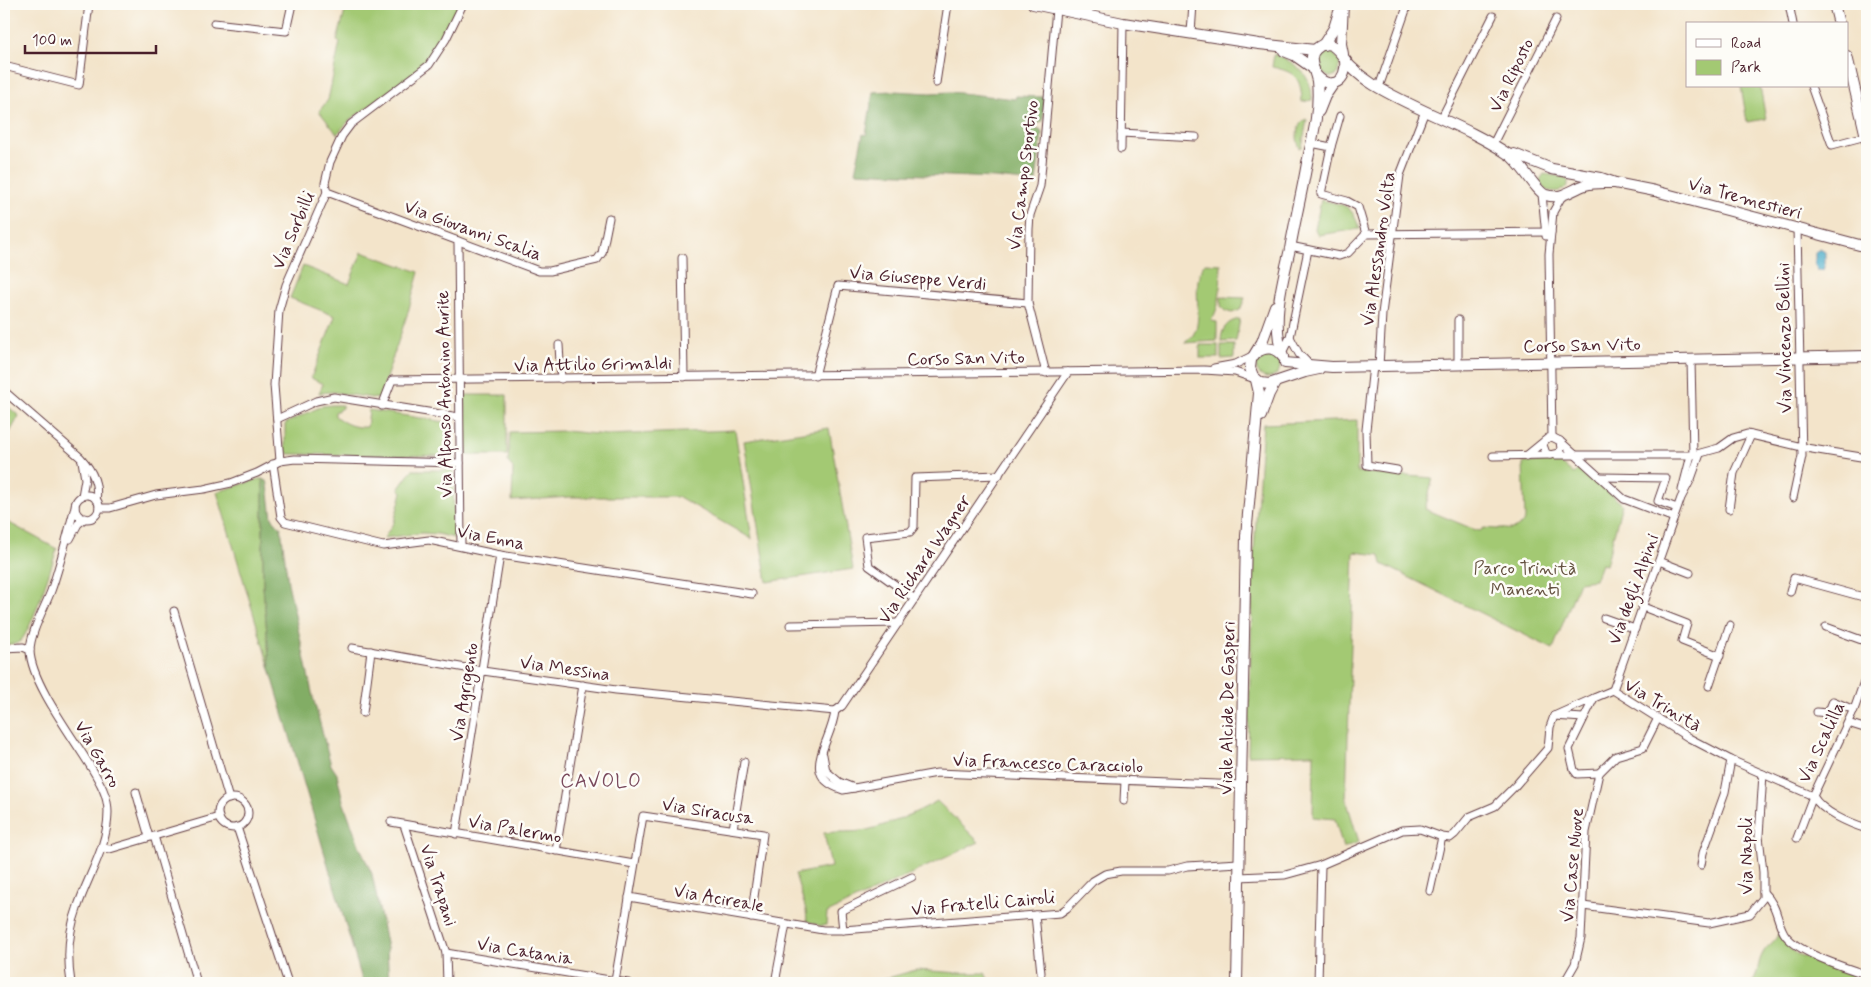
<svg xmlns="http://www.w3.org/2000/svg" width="1871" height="987" font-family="Mynerve,sans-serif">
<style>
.green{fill:#a3c973;stroke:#76744f}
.forest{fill:#82ad65;stroke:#666648}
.water{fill:#49acc9;stroke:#4a667a}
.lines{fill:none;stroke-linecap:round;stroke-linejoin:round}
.street-casing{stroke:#633d43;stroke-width:9}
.secondary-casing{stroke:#633d43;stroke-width:12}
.street{stroke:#fff;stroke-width:7}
.secondary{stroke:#fff;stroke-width:10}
.labels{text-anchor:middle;stroke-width:5;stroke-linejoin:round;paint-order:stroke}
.street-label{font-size:18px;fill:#4a1f2b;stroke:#fdfcf7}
.park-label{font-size:18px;fill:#655241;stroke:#fdfcf7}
.neighbourhood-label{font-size:19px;letter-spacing:1px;fill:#7a4a5d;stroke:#fdfcf7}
</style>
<rect width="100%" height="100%" fill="#fdfcf7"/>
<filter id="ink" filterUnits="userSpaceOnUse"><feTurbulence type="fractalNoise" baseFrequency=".02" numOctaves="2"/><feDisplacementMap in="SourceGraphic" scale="10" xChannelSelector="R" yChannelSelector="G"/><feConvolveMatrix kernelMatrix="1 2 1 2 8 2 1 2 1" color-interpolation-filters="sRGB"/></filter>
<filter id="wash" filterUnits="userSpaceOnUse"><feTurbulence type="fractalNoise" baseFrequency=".0096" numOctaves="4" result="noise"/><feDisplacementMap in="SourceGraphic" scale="20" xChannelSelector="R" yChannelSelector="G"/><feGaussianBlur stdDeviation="1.12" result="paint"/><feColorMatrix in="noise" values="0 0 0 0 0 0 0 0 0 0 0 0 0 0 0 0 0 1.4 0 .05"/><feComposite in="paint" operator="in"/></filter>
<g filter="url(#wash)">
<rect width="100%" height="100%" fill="#f3e4ca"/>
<g class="green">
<path d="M347,4H460L428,62L349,121L337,134L319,111L328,100L340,42L337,41Z"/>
<path d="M1327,50L1335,54L1340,63L1337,75L1330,77C1320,74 1317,66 1318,56L1322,52Z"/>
<path d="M1274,54C1296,63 1312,74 1312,100L1302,102C1301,78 1296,72 1272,67Z"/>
<path d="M1741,86H1760L1766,119L1747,122Z"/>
<path d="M1306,119L1307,120L1302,147L1300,148C1295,139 1296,124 1306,119Z"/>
<path d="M1544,174L1564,177L1568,180V185C1562,193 1554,192 1545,190L1540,182L1541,178Z"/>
<path d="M1321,200C1347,206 1350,203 1360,229L1318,235L1315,229Z"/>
<path d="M362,252L419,272L408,312L379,399L333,392L319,393L323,384L311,378L335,316L290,298L303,266L349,284Z"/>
<path d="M1205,263L1221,264C1220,285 1222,304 1211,321L1217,322V341L1184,343C1187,341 1191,338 1193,335C1205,317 1189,284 1205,263Z"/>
<path d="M1221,297L1245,298L1240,310L1232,313L1225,311L1221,306Z"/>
<path d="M1240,319L1236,341L1221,342C1221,329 1227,321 1240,319Z"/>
<rect x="1200" y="345" width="18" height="13"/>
<path d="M1221,345H1234V358L1221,359Z"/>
<circle cx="1268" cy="366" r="12"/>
<path d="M465,395H507V455H466Z"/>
<path d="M4,403L19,416L4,443Z"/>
<path d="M332,405H342V408L335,412V416C345,424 354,428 367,427L369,410L452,423V456L289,454L285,451V425L286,423L322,406Z"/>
<path d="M1357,420V472L1433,478L1425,509L1473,529L1480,531L1484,528L1497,529L1500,528C1511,531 1519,529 1525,519L1523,463L1558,461L1574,474L1580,468L1622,504L1606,565L1601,564L1595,580L1579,582L1553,649L1382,564L1380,555L1354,552L1346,799L1359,842L1343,848L1335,819L1313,817L1314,754L1248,755L1253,565L1263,424Z"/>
<path d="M829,428L853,569L767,582L744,441Z"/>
<path d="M735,430L752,539L679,497H570L512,501L513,468L508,462L510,432L565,431L607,435Z"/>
<path d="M412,470H453L454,538L438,534L422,533L384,538L394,522L402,492L399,488Z"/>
<path d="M259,479H263V586L270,669L217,492Z"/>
<path d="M4,520L57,549C52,564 30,636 19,642C15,645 8,644 4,645Z"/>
<path d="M937,801L979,842L827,913L826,925L821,926L807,921L806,910L795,874L831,867L824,833C838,831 853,833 867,830C891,824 916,813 937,801Z"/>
<path d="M1778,934L1784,943L1797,954L1867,981V983H1752C1759,974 1757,963 1763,953C1767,945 1775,943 1778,934Z"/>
<path d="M916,970L960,973H985L992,983H833L873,982Z"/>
</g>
<g class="forest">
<path d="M893,91L930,93L951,92L1015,99L1016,96L1044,97L1043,121L1036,125V129L1040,130L1042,133L1036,182L994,178L855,172L863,134L866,135L873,92Z"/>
<path d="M263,479L267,481L268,485L272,518L281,528L288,583L313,697L331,765L337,774L343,801L359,845L372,874L387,948L389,983H363L270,669L263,586Z"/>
</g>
<path class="water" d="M1820,249L1825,252V264L1823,270H1817L1815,264V252Z"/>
</g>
<g filter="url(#ink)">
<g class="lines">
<g class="street-casing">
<g id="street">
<path d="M1789,4L1793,24"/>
<path d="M214,23L286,31L292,4"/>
<path d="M1191,33L1193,4"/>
<path d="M4,66L79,85L89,4"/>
<path d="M936,83L948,4"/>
<path d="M1811,86L1832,145L1866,136"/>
<path d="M1379,87L1408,4"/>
<path d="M1441,119L1493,16"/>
<path d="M1121,133L1196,137"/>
<path d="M1311,143L1331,147L1321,194L1347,201L1358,207L1366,234"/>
<path d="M1493,144L1556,19"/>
<path d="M1331,147L1340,116"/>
<path d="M1121,149L1123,23"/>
<path d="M327,192L539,271H550L597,260L602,253L609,218"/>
<path d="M1542,194L1546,236"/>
<path d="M458,241L461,546"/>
<path d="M1290,246L1339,256L1348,253L1366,234L1551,232"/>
<path d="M682,258L684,377"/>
<path d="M1290,337L1299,354L1310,365"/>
<path d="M559,345L561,379"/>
<path d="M1282,353L1290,337L1308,250"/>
<path d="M1458,363V320"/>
<path d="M1373,366L1366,430L1367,465L1397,470"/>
<path d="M1379,366L1382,314L1400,175L1425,111"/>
<path d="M1214,368L1236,364L1254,355"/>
<path d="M1046,373L1028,303L1029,229L1030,215L1040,186L1056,9"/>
<path d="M815,376L838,286L1028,303"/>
<path d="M4,391L81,458C92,470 99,484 96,500"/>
<path d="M382,406L392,380L1204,370L1235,372L1255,379"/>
<path d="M277,419L316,401L334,397L459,417"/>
<path d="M1552,437L1549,254L1553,212L1562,196"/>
<path d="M1560,441L1624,499L1674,518"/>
<path d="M1697,454L1719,448L1733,438L1747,434L1806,448L1867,458"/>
<path d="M1555,455H1693L1691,360"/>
<path d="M1493,456L1550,455"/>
<path d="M1526,456L1548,438L1552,437L1560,441L1561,449L1559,453L1550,455L1546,453L1543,445L1544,441"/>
<path d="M82,461L85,479L82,496"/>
<path d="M280,461L274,385L279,310L286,285L327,192L325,183L330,162L342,136L351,124L429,65L446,39L463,4"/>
<path d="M273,464L281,517L285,522L383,546L429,540L500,555L752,594"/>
<path d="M1600,477L1666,478L1658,501L1677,508"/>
<path d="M1682,490L1691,455"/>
<circle cx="87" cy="507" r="12"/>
<path d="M1793,498L1802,456L1797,228"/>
<path d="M99,508H110L156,495L204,489L231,483L257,473L280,461L295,459L460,463"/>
<path d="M1729,509L1734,473L1751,435"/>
<path d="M70,539L78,524L85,518"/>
<path d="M1659,561L1690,573"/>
<path d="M1790,592L1794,578L1867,598"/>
<path d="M915,599L869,566L865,537L910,532L914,527L915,478L999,475"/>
<path d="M1643,607L1687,624L1682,641L1720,656"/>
<path d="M174,611L229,799"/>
<path d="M1604,618L1635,629"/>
<path d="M790,625L899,623"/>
<path d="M1826,627L1867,642"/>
<path d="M4,648L23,647L30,650"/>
<path d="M352,648L483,671L616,690L835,711L842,706L1068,372"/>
<path d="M1709,686L1730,625"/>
<path d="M1613,690L1681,498L1691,479L1700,454"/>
<path d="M835,711C832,743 797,775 843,790L937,773L1242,785"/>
<path d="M1817,712L1828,713L1833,701L1854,710"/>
<path d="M363,713L371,651"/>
<path d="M1554,716L1594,698"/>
<path d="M1554,716L1583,718"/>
<path d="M1848,723L1867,729"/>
<path d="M823,755L826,771L839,782L854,788"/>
<path d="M1599,773L1577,774L1574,770L1569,749L1594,698L1613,690L1689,738L1731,760L1813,796"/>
<path d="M136,792L149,837"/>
<path d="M1813,796C1822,812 1850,824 1867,829"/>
<circle cx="233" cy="813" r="15"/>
<path d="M1124,801L1125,781"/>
<path d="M391,822L634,864"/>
<path d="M404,825L446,953L447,983"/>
<path d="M237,827L288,983"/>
<path d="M733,829L744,762"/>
<path d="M456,834L500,555"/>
<path d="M154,836L197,983"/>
<path d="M1797,838L1813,796L1855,707L1867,673"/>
<path d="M102,848L110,849L219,817"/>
<path d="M556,851L583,685"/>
<path d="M1701,865L1703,853L1725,792L1731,760"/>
<path d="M1239,877L1285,875L1321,865L1402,830L1420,829L1442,837L1450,838L1455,834L1469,817L1495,806L1515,786L1548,748L1550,727L1554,716"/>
<path d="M1430,891L1442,837"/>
<path d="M1763,892C1779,908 1775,917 1784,933C1796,953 1845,967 1867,975"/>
<path d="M629,897L823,930H843L1060,913L1067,908L1093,881L1105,874L1121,871H1168L1187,866L1239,863"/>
<path d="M1583,906L1709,923L1750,914L1763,898V872L1759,836L1763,774"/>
<path d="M1035,915L1041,973"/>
<path d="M843,930L841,911L912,877"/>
<path d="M446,953L628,983"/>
<path d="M615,981L643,816L763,834L751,918"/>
<path d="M71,983C67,958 68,933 77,909C87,877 108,847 108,812C108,794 98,779 89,764C72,736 31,682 30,651C30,633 45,607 51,591C61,563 67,535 75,507"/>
<path d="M775,983L786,924"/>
<path d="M1318,983L1321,865"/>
<path d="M1564,983L1575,964L1581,938L1586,832L1599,773L1616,756L1643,748L1658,718"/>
</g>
</g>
<g class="secondary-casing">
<g id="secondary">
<path d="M1033,4L1123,23L1259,44L1315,50"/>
<path d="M1834,4L1839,24"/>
<path d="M1323,45L1334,28L1339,12"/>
<path d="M1284,51L1294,55L1314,69"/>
<path d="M1343,54L1341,44L1343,4"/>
<path d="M1847,56L1867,141"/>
<path d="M1316,75C1331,92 1348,81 1345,60"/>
<path d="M1319,111L1325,96L1334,83"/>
<path d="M1514,154L1552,169L1601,178L1615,183L1655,191L1867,247"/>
<path d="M1275,306L1262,342L1251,360L1250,368L1253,376L1261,383L1269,384L1305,372L1319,369"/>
<path d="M1256,353C1266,346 1275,347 1283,357"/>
<path d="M1283,357C1271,322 1282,283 1290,249C1295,220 1302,192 1307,163C1313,136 1320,109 1317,81C1315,71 1307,57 1316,49C1332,34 1342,57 1350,66C1357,73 1366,80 1374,85C1417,111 1466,126 1508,154C1521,162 1536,192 1546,195C1561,200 1571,190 1585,185C1594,182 1605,183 1615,183"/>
<path d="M1285,363L1332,367L1867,356"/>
<path d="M1261,416L1269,394L1275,383"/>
<path d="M1237,983L1246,536L1259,393L1256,380"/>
</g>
</g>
<use href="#street" class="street"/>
<use href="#secondary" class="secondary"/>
</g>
</g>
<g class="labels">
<g class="street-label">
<text transform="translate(1511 75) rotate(-64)" y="6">Via Riposto</text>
<text transform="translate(1023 175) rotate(-83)" y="6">Via Campo Sportivo</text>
<text transform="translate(1745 198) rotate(15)" y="6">Via Tremestieri</text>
<text transform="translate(293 230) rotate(-67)" y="6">Via Sorbilli</text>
<text transform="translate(473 230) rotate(20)" y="6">Via Giovanni Scalia</text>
<text transform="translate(1378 249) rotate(-82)" y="6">Via Alessandro Volta</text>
<text transform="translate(918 278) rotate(5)" y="6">Via Giuseppe Verdi</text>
<text transform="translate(1784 338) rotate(-91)" y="6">Via Vincenzo Bellini</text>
<text transform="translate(1582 345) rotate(-1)" y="6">Corso San Vito</text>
<text transform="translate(966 358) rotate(-1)" y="6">Corso San Vito</text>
<text transform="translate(593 364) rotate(-1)" y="6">Via Attilio Grimaldi</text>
<text transform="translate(444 394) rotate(-91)" y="6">Via Alfonso Antonino Aurite</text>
<text transform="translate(491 537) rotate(11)" y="6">Via Enna</text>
<text transform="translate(924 559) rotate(-56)" y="6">Via Richard Wagner</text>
<text transform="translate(1633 589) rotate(-70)" y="6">Via degli Alpini</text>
<text transform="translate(565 668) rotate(8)" y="6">Via Messina</text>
<text transform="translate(464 692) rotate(-81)" y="6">Via Agrigento</text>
<text transform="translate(1663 705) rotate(31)" y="6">Via Trinità</text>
<text transform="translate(1227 708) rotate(-89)" y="6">Viale Alcide De Gasperi</text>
<text transform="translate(1821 742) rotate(-65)" y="6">Via Scalilla</text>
<text transform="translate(98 754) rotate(60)" y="6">Via Garro</text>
<text transform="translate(1048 763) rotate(2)" y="6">Via Francesco Caracciolo</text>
<text transform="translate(708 811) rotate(9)" y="6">Via Siracusa</text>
<text transform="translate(515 829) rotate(10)" y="6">Via Palermo</text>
<text transform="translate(1746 856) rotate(-90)" y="6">Via Napoli</text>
<text transform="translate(1572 865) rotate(-85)" y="6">Via Case Nuove</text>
<text transform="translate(439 885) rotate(72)" y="6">Via Trapani</text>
<text transform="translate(719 898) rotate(10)" y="6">Via Acireale</text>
<text transform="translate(983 903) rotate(-5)" y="6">Via Fratelli Cairoli</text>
<text transform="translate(525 951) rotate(9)" y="6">Via Catania</text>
</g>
<g class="park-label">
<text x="1525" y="574">Parco Trinità<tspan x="1525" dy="21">Manenti</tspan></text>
</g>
<g class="neighbourhood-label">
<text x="601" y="787">CAVOLO</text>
</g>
</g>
<rect width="1871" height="987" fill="none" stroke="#fdfcf7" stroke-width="20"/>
<rect x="1686" y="22" width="162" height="65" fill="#fdfcf7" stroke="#b5a4a5"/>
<rect x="1696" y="39" width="25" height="8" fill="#ffffff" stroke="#b5a4a5"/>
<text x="1731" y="48" font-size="15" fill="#4a1f2b">Road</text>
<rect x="1696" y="60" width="25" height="15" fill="#a3c973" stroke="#b5a4a5"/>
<text x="1731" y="72" font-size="15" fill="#4a1f2b">Park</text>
<path d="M25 45v8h131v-8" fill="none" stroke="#4a1f2b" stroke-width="2.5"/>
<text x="32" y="45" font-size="15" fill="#4a1f2b" stroke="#fdfcf7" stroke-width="4" paint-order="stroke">100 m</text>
</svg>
